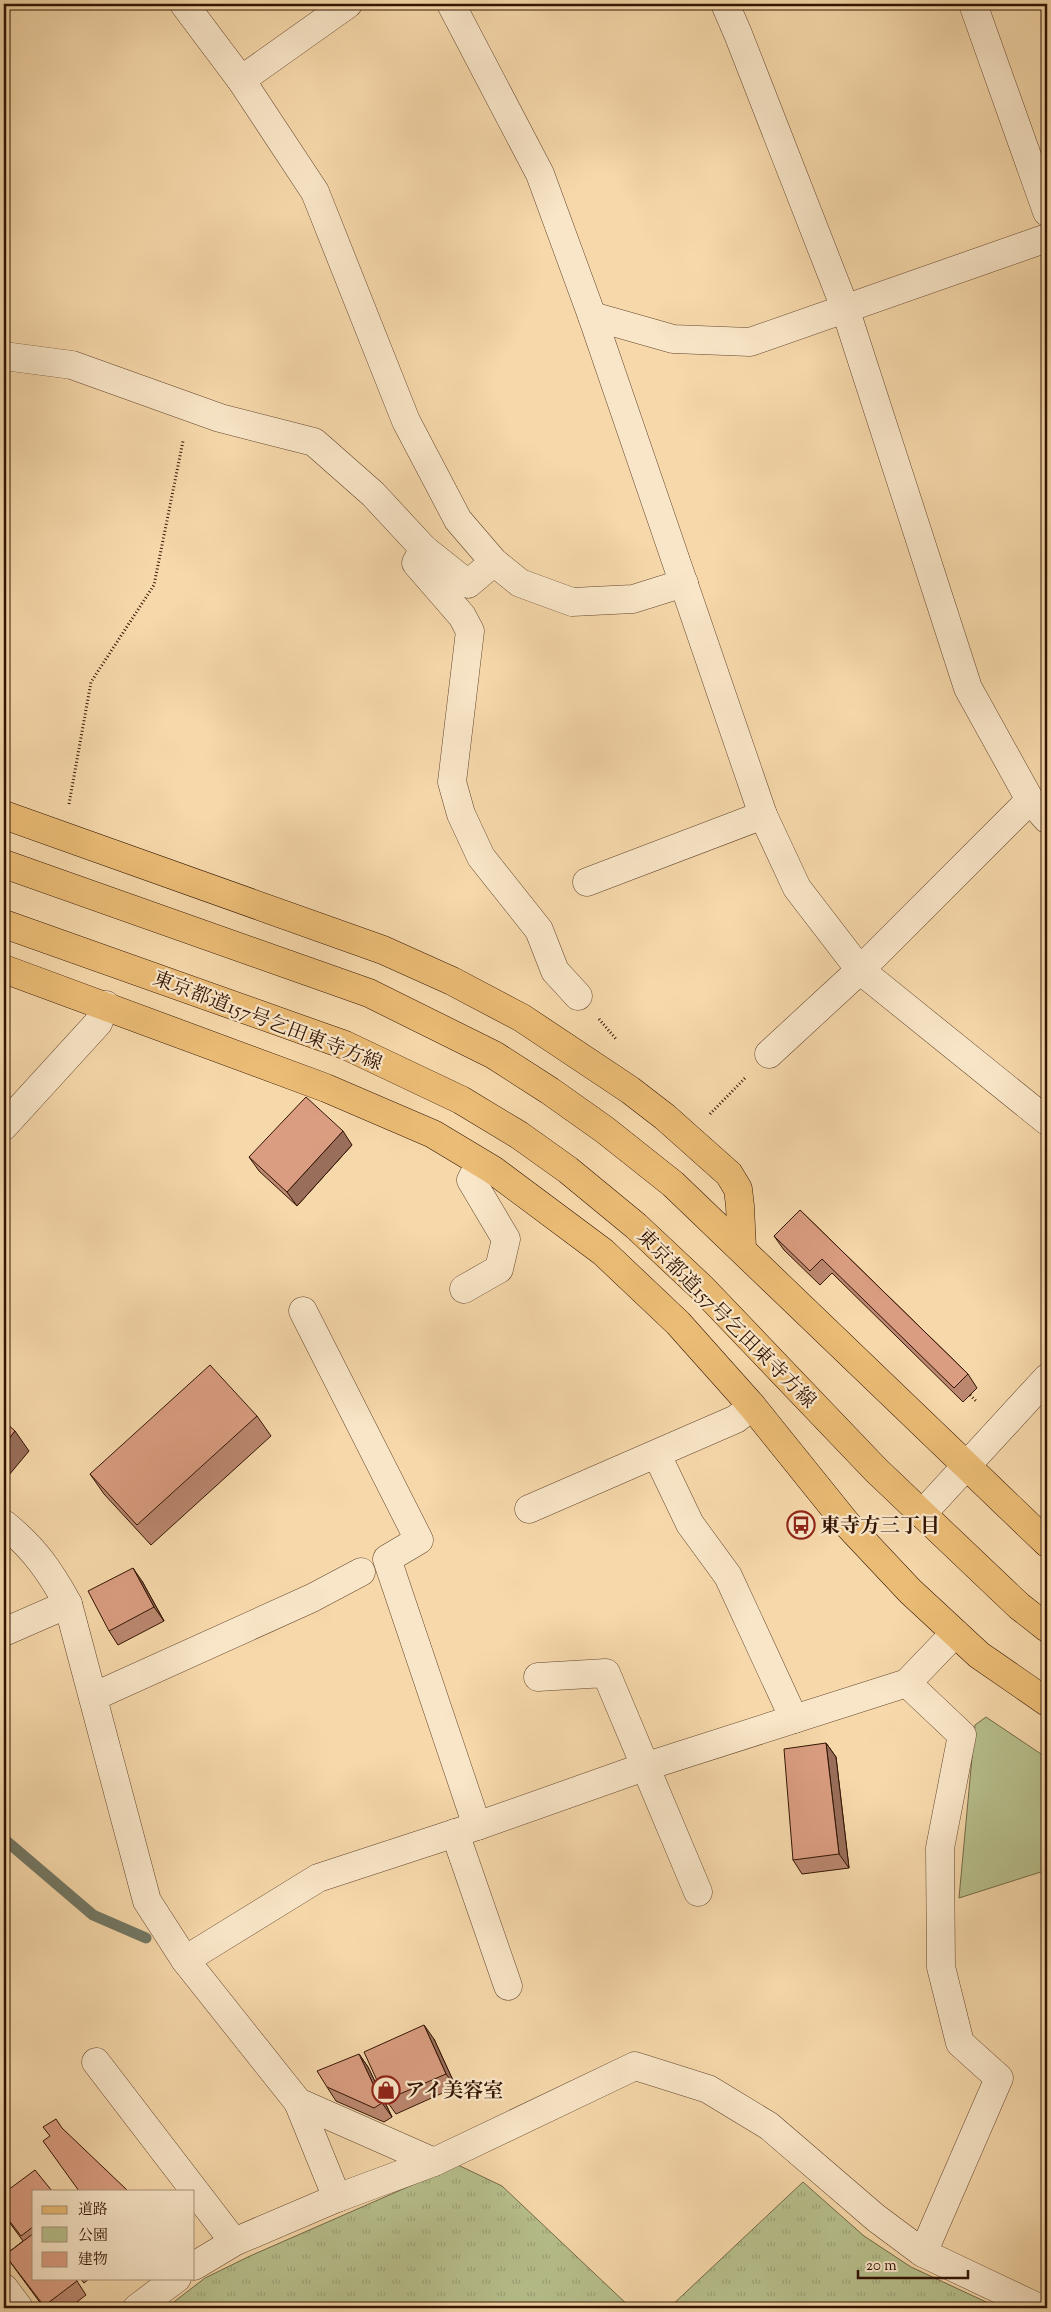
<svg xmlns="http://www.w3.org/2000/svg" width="1051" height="2312" font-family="'Sorts Mill Goudy','Noto Serif JP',serif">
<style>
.grass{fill:url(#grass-tufts);stroke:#746a48}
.park{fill:#b7c08d;stroke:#746a48}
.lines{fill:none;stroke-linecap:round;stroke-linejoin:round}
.stream{stroke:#727865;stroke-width:11}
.minor-casing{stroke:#63452d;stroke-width:29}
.major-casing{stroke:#321403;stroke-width:29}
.path{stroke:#321403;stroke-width:3;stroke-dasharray:1 2.5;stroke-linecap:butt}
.minor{stroke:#f9e6c8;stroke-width:28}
.major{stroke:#ebbc75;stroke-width:28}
.wall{fill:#bb876f;stroke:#321403}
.shaded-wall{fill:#996e5a;stroke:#321403}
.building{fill:#da9d81;stroke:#321403}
.labels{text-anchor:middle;stroke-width:4.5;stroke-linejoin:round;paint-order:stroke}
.street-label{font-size:20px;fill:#321403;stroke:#f9e6c8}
.poi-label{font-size:20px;font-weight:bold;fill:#321403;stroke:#f9e6c8;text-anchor:start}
</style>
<defs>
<pattern id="grass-tufts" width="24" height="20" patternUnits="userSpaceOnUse" patternTransform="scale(1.25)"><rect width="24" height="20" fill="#b7c08d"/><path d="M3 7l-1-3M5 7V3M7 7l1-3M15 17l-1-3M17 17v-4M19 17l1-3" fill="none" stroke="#9ea478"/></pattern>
</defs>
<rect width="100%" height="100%" fill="#f6d8aa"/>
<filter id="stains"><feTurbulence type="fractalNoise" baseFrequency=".004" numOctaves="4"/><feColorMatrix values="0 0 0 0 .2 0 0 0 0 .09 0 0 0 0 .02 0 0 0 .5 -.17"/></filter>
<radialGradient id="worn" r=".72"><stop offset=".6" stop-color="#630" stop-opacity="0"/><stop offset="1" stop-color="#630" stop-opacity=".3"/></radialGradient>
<g class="grass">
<path d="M458,2165L502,2186L631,2308H166L205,2278L250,2256Z"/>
<path d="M803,2182L864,2236L911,2267L999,2308H669Z"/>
</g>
<path class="park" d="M986,1717L1047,1758V1870L959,1898L975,1725Z"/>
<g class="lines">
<path class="stream" d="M4,1839L93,1915L146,1938"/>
<g class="minor-casing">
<g id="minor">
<path d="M184,4L241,80L315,192L406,421L458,520L494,562L520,583L572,602L633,599L684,583"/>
<path d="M451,4L540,174L592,316L763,815L797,888L860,970L1047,1121"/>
<path d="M725,4L738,34L845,308L968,688L1030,800L1047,819"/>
<path d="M973,4L1047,212"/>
<path d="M241,80L348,4"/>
<path d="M592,316L673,339L750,342L1047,238"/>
<path d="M4,356L72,365L220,418L314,442L373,494L424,549L468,584L494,562"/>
<path d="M424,549L416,563L462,616L470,631L452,782L461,814L481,857L539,930L555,971L578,996"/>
<path d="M587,882L763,815"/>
<path d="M769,1054L860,970L1030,800"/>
<path d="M4,1126L98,1023L106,1005"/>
<path d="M464,1289L499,1269L506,1239L471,1180L480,1163"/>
<path d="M303,1311L419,1540L387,1559L477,1826"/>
<path d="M657,1455L690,1524L728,1576L794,1719"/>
<path d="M529,1509L736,1419L752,1406"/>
<path d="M922,1514L1047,1378"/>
<path d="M4,1524C34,1548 50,1571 68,1604L147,1901L185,1960L298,2102L434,2162"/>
<path d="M4,1632L68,1604"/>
<path d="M538,1677L606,1673L698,1892"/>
<path d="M907,1683L962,1735L940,1848L941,1967L960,2043L999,2078L923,2253"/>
<path d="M93,1697L312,1598L361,1572"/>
<path d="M455,1833L508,1986"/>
<path d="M185,1960L318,1878L477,1826L644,1767L907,1683L955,1633"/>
<path d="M96,2062L234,2242"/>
<path d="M298,2102L337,2198"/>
<path d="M194,2266L234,2242L337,2198L434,2162L635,2066L708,2089L769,2126L876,2218L923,2253L1039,2308"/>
<path d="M4,2288L19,2308"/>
<path d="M137,2308L177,2278"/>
</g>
</g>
<g class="major-casing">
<g id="major">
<path d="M4,815L383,950L452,981L522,1018L630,1090L665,1117L729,1174L738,1189L740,1206L742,1248"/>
<path d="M4,864L369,993L494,1055L550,1091L605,1130L673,1184L1047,1543"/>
<path d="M4,924L345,1045L461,1100L519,1135L568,1170L636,1226L702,1288L876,1470L1019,1606L1047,1628"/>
<path d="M4,969L326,1088L433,1134L493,1170L603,1252L678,1323L752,1406L847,1524L910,1591L979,1655L1047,1702"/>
</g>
</g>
<g class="path">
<path d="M69,804L91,682L154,585L183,441"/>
<path d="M599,1019L616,1039"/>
<path d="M710,1114L746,1077"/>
<path d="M970,1395L977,1402"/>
</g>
<use href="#minor" class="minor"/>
<use href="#major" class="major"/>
</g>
<g class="wall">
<path d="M352,1145L297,1206L259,1171L249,1157Z"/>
<path d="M800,1210L968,1374L977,1388L963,1402L832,1273L820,1285L784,1250L774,1236Z"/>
<path d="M257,1416L271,1436L151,1545L104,1494L90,1474Z"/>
<path d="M142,1581L164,1621L118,1645L109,1631Z"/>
<path d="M826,1743L836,1757L849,1868L802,1874L793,1860Z"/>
<path d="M434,2039L456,2087L396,2114L386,2100Z"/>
<path d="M359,2054L368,2067L392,2117L384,2122L336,2101L327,2087Z"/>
<path d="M34,2191V2278H75L86,2295L69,2308H44L5,2255L23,2241L4,2215V2193Z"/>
<path d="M80,2278H90L84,2283Z"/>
</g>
<g class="shaded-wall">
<path d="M343,1131L352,1145L297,1206L287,1192Z"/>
<path d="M15,1431L29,1451L4,1481V1445Z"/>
<path d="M133,1568L142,1581L164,1621L154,1607Z"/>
<path d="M826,1743L836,1757L849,1868L839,1854Z"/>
<path d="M424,2025L434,2039L456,2087L446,2074Z"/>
<path d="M359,2054L368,2067L392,2117L382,2103Z"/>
</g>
<g class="building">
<path d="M306,1097L343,1131L287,1192L249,1157Z"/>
<path d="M800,1210L968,1374L954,1388L822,1259L810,1271L774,1236Z"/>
<path d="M210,1365L257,1416L137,1525L90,1474Z"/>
<path d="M4,1421L15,1431L4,1445Z"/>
<path d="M133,1568L154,1607L109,1631L88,1591Z"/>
<path d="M826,1743L839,1854L793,1860L784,1749Z"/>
<path d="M424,2025L446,2074L386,2100L364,2052Z"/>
<path d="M359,2054L382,2103L374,2108L327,2087L317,2071Z"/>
<path d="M56,2119L62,2128L128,2191H79L43,2141L50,2136L43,2127Z"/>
<path d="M35,2170L52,2191H34V2226L21,2236L4,2214V2193Z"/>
<path d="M34,2233V2278H75L77,2281L44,2306L5,2255Z"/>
</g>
<defs>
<g id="bus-ring" transform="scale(1.4375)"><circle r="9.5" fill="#f9e6c8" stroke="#8f2418" stroke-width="1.5"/><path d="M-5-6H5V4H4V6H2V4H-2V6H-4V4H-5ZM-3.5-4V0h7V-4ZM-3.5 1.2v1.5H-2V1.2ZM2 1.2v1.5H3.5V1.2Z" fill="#8f2418"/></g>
<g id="shop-ring" transform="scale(1.4375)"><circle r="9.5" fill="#f9e6c8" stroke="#8f2418" stroke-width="1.5"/><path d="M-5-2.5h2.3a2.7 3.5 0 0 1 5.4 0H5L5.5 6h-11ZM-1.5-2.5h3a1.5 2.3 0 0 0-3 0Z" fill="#8f2418"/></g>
</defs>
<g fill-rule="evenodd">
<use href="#bus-ring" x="801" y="1525"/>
<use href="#shop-ring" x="386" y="2090"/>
</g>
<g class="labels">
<g class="street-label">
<text transform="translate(268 1020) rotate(21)" y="7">東京都道157号乞田東寺方線</text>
<text transform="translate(727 1318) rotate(45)" y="7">東京都道157号乞田東寺方線</text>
</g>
<g class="poi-label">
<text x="820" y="1532">東寺方三丁目</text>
<text x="405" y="2097">アイ美容室</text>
</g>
</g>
<rect width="1051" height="2312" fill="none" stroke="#f6d8aa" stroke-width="20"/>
<rect x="5" y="5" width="1041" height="2302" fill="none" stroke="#321403" stroke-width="2.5"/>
<rect x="10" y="10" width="1031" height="2292" fill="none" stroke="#321403"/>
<rect x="32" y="2190" width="162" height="90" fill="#f9e6c8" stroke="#a99279"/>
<rect x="42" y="2206" width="25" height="8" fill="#ebbc75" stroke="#a99279"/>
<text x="78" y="2214" font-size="15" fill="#321403">道路</text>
<rect x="42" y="2227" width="25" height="15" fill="#b7c08d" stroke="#a99279"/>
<text x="78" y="2240" font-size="15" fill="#321403">公園</text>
<rect x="42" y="2252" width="25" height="15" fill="#da9d81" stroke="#a99279"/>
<text x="78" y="2264" font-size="15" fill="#321403">建物</text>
<path d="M858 2270v8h110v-8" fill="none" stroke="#321403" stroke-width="2.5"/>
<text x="866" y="2270" font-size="15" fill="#321403" stroke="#f9e6c8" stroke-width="4" paint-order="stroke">20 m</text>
<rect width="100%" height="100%" filter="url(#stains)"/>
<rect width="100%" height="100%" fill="url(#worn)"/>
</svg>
